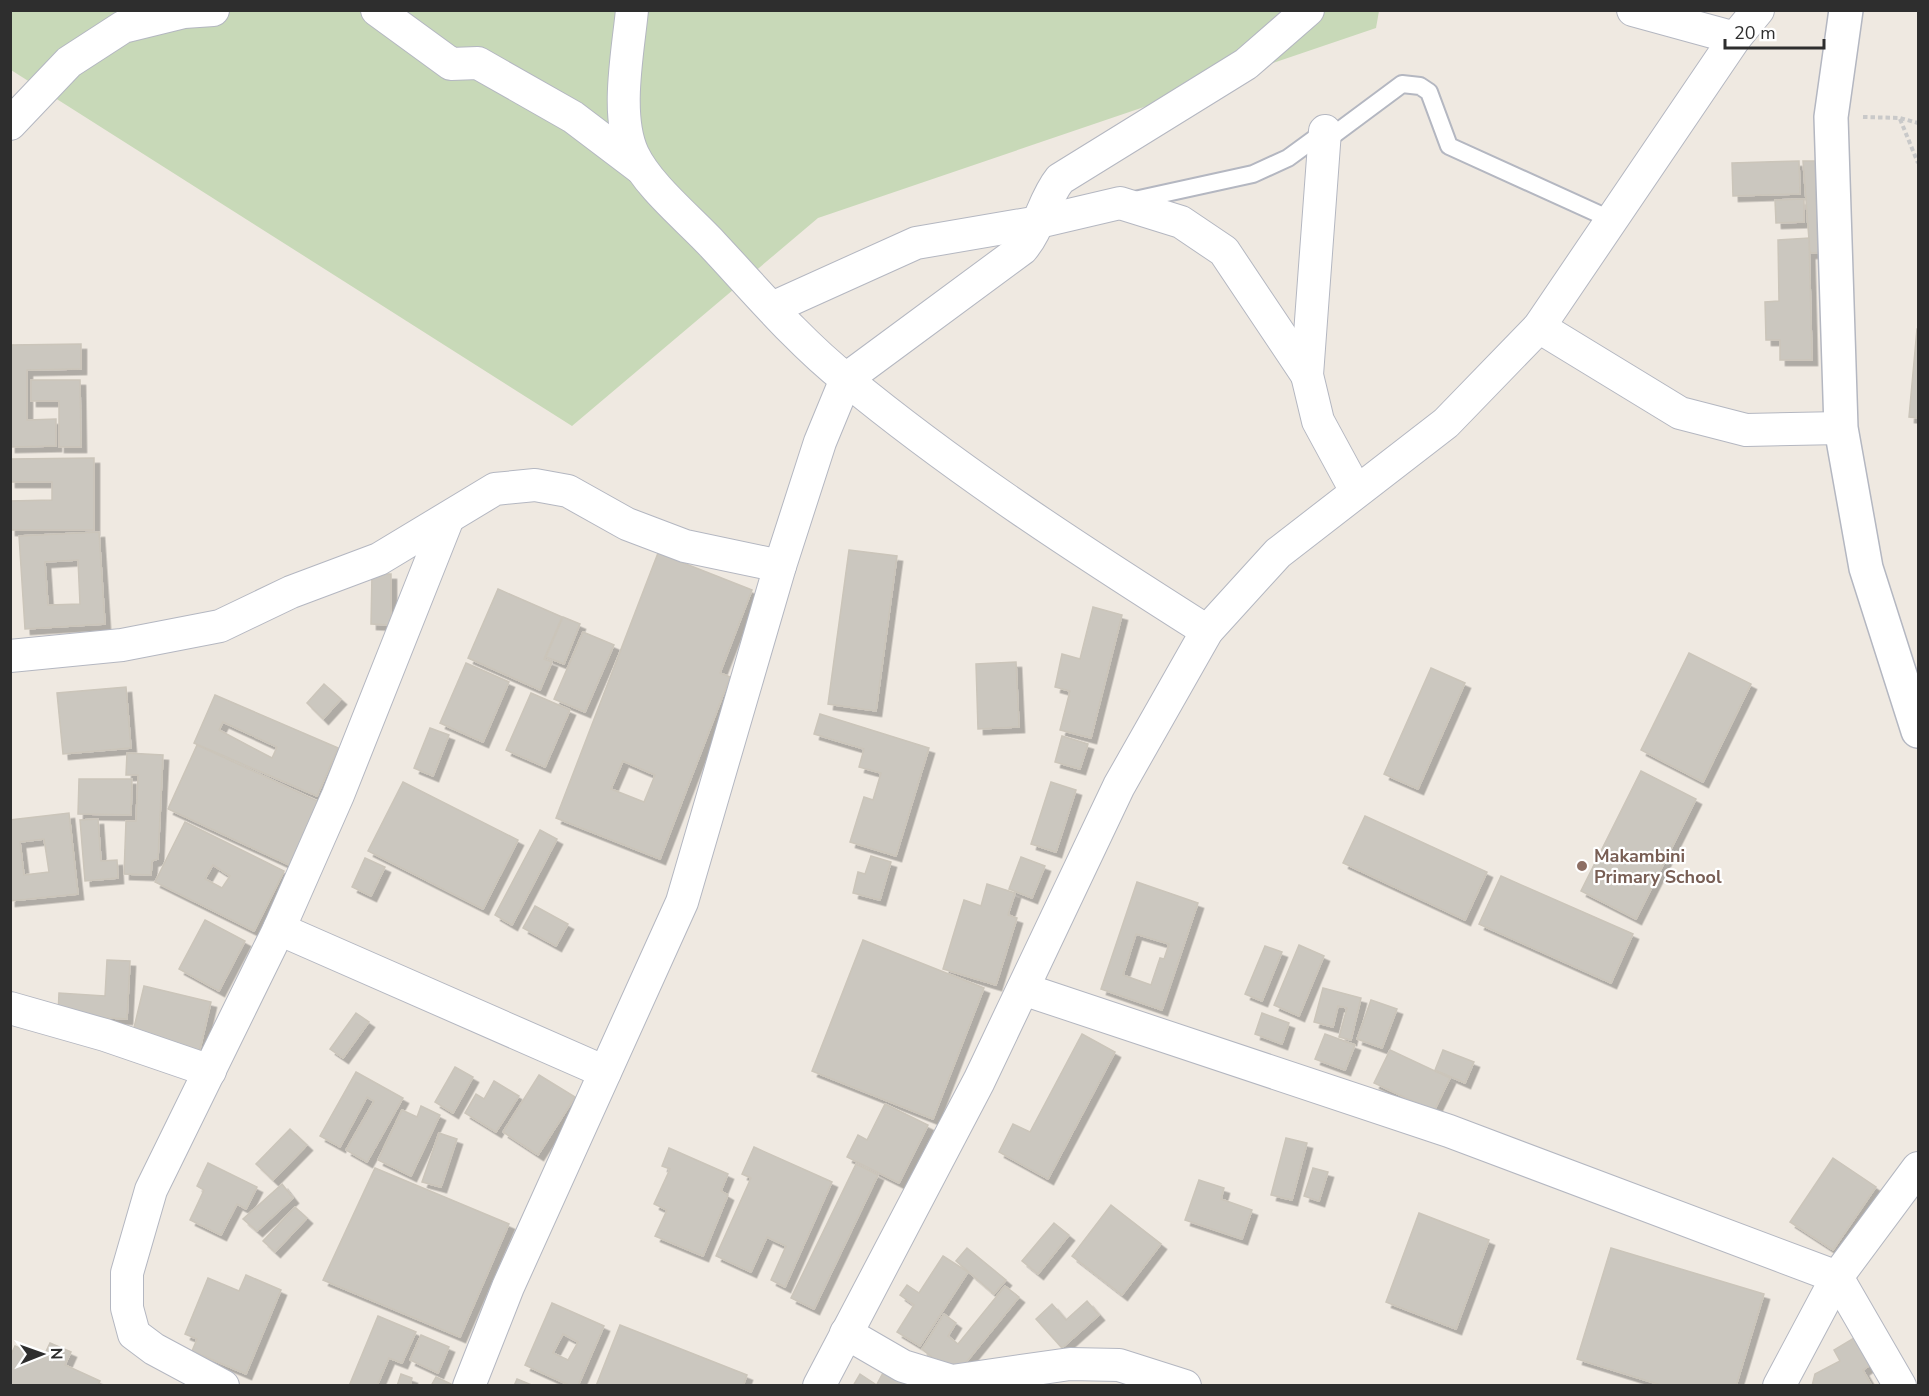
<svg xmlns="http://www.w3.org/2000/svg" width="1929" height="1396" font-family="'Nunito Sans',sans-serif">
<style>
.cemetery{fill:#c8d9b8}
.building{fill:#cbc7bf;stroke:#cbc5ba;stroke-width:1.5;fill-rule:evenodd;filter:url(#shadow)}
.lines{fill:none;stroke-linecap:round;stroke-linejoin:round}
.service-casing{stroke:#b4b7c1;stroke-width:20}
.minor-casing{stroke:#b4b7c1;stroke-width:34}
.tertiary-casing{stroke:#b4b7c1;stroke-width:36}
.path{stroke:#c9c9c9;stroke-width:4;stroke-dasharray:4.5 3;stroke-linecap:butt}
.service{stroke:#fff;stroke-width:16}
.minor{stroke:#fff;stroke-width:32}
.tertiary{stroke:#fff;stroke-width:33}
.education-dot{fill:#8d6e63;stroke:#fff;stroke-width:2}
.labels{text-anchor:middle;stroke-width:4.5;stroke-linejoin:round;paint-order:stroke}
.education-label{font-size:18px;font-weight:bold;fill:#785e54;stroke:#fff;text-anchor:start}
</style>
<defs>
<filter id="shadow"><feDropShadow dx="5.5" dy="5.5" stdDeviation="0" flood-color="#0004"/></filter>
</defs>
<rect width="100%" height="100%" fill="#efe9e1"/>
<path class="cemetery" d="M10,11H1379L1376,28L818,218L572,426L11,70Z"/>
<g class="building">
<path d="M1799,161L1800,194L1733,196L1732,163Z"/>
<path d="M1803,161H1824L1826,252L1810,253Z"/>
<path d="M1804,199V222L1776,223L1775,200Z"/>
<path d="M1809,238L1812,360H1780V340H1766L1765,302L1779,301L1778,240Z"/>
<path d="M1917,329H1918V418L1909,417Z"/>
<path d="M81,344V369L27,370V420L56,419V446L10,447V345Z"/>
<path d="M31,380H80L81,447H59V401H31Z"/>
<path d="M94,458V530H10V501L52,500V482H10V459Z"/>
<path d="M99,532L105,624L25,629L19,536ZM78,560L80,604L48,605L45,562Z"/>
<path d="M849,550L897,556L876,711L828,704Z"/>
<path d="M658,553L752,590L720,673L730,677L660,859L556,818ZM623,761L655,775L644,802L611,789Z"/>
<path d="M372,574H391V625L371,624Z"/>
<path d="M498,589L562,617L544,659L552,662L540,690L468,658Z"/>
<path d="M1093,607L1122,615L1091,738L1060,730L1070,691L1055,687L1062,654L1080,659Z"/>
<path d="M563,617L580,624L564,664L546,657Z"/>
<path d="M583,632L614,645L585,712L554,699Z"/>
<path d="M1689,653L1751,684L1703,782L1641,750Z"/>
<path d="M1016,662L1019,727L978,729L976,664Z"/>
<path d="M466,663L509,682L483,742L440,723Z"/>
<path d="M1431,668L1465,683L1418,789L1384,774Z"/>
<path d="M324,684L341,699L323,719L307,703Z"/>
<path d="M126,687L131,748L63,754L57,693Z"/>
<path d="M531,693L570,710L545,767L506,750Z"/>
<path d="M215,695L338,748L317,796L194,743ZM223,722L277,747L272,758L219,730Z"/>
<path d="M820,714L929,748L896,856L850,842L864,797L873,800L881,773L859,767L864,749L814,734Z"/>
<path d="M430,728L449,735L433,776L414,768Z"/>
<path d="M1062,736L1088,744L1080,769L1055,762Z"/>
<path d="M197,745L328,806L298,869L168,809Z"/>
<path d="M127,753L163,755L158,859L152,861L151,875L124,874L126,821H136L138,775H126Z"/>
<path d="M1641,771L1696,799L1636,919L1581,891Z"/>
<path d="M79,779H132L131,815L78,814Z"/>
<path d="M403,782L518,840L483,909L368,851Z"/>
<path d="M1051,782L1076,790L1056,852L1031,844Z"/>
<path d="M69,813L78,894L10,901V820ZM44,839L49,872L24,875L20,842Z"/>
<path d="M1365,816L1487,872L1465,920L1343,863Z"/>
<path d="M98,819L101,861L117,860L118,878L85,881L80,820Z"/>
<path d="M185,822L284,871L254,931L155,882ZM213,865L230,876L222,888L205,879Z"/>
<path d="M540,830L557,839L512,925L495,915Z"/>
<path d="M871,856L891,862L880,900L853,893L858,872L865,874Z"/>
<path d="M1021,857L1045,866L1032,898L1009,889Z"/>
<path d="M365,858L385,867L371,896L352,887Z"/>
<path d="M1501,876L1633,934L1611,983L1479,924Z"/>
<path d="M1137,882L1198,903L1162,1010L1101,989ZM1136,934L1169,944L1164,959L1160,958L1151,985L1123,975Z"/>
<path d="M987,884L1015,893L1008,915L1017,918L996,985L943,969L964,900L981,906Z"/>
<path d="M535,906L568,924L556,946L523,928Z"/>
<path d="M205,920L245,941L219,991L179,969Z"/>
<path d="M863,940L984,988L933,1119L812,1071Z"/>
<path d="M1299,945L1324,956L1299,1016L1274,1005Z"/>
<path d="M1265,946L1282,952L1262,1001L1245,994Z"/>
<path d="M107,960L130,961L127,1019L58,1015L59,993L105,996Z"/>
<path d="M144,986L211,1002L199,1053L132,1036Z"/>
<path d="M1323,988L1361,998L1351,1040L1339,1037L1347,1008L1338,1006L1333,1027L1314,1022Z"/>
<path d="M1371,1000L1397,1009L1382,1048L1357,1039Z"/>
<path d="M356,1013L369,1022L343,1058L330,1049Z"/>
<path d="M1262,1013L1289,1023L1282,1044L1255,1034Z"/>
<path d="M1082,1034L1115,1052L1048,1179L999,1152L1013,1124L1030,1132Z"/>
<path d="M1325,1034L1355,1045L1345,1070L1315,1059Z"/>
<path d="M1390,1050L1450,1078L1434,1111L1374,1083Z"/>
<path d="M1443,1050L1474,1062L1465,1083L1435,1070Z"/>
<path d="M455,1067L473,1077L453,1113L435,1102Z"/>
<path d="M356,1072L403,1098L367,1162L346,1150L374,1101L367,1097L340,1147L320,1136Z"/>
<path d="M539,1075L575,1097L538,1155L503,1132Z"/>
<path d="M494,1081L519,1096L496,1132L465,1113L476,1094L484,1099Z"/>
<path d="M885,1104L928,1125L899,1183L847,1157L858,1135L867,1140Z"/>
<path d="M421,1106L440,1115L411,1176L378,1160L402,1110L417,1117Z"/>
<path d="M290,1129L307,1145L273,1180L256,1164Z"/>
<path d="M439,1133L457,1139L441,1187L422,1182Z"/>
<path d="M1286,1138L1307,1143L1292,1200L1271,1195Z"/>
<path d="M754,1147L832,1182L785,1287L771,1280L786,1246L767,1237L751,1272L716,1256L751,1178L742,1174Z"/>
<path d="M669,1148L728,1174L721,1191L728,1195L703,1256L655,1236L667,1210L654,1204L670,1169L662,1166Z"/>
<path d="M1833,1158L1876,1187L1833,1250L1790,1222Z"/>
<path d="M208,1163L257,1187L246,1209L237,1204L221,1235L190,1220L204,1190L197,1186Z"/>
<path d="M856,1164L878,1175L814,1309L791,1298Z"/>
<path d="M375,1168L509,1224L460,1337L323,1280Z"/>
<path d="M1313,1168L1328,1172L1319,1201L1304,1196Z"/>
<path d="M1199,1180L1224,1188L1221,1199L1252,1210L1242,1239L1185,1220Z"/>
<path d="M282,1184L293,1198L257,1231L243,1219Z"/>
<path d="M1111,1205L1161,1244L1122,1295L1072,1256Z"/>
<path d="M295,1207L307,1218L275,1252L263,1241Z"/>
<path d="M1419,1213L1489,1240L1456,1329L1386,1302Z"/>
<path d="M1054,1223L1069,1235L1038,1274L1022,1261Z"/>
<path d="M967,1248L1006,1280L994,1294L956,1261Z"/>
<path d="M1611,1248L1764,1294L1736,1386H1664L1577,1359Z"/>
<path d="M943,1256L968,1272L920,1346L897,1332L914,1305L900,1295L907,1285L919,1293Z"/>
<path d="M246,1275L281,1290L246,1374L192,1351L197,1339L185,1334L208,1278L239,1291Z"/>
<path d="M1005,1286L1019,1297L955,1376L922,1349L944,1314L956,1323L948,1336L958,1344Z"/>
<path d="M1087,1301L1099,1315L1062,1348L1036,1319L1052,1304L1066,1320Z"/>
<path d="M552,1303L604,1326L578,1386H571L525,1365ZM563,1334L578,1342L568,1360L553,1353Z"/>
<path d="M378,1316L416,1332L402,1363L389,1358L377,1386H349Z"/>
<path d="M620,1325L747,1375L743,1386H596Z"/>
<path d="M421,1335L449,1347L438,1373L410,1360Z"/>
<path d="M1854,1338L1870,1365L1863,1370L1872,1386H1812L1815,1374L1840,1361L1834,1350Z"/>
<path d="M50,1343L71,1352L65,1365L100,1381L98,1386H10V1357L15,1346L43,1358Z"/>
<path d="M884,1371L911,1386H876Z"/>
<path d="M401,1374L412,1378L410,1386H397Z"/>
<path d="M860,1374L875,1384L874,1386H853Z"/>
<path d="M436,1377L451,1384V1386H431Z"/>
<path d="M517,1379L534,1386H514Z"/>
</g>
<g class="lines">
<g class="service-casing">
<path id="service" d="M1130,201L1253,174L1288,158L1325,131L1328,139L1402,84L1420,86L1429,92L1449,146L1612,220"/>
</g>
<g class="minor-casing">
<g id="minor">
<path d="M377,10L451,64L478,63L573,117L639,167"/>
<path d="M632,10C628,52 615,115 633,154C648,186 689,219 713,245C756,291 798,341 847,380C960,473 1084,553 1207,631"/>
<path d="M1633,10L1735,38"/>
<path d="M10,124L69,62L123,27L184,12L213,10"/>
<path d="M1325,131L1307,375L1318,421L1356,491"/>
<path d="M772,308L916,243L1039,222L1120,203L1181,222L1224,251L1307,375"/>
<path d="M1539,327L1680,413L1746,430L1841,428"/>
<path d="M10,656L122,645L220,626L291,592L379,559L495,489L535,485L568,491L627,524L685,546L780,566"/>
<path d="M279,929L605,1072"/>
<path d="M1023,989L1449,1131L1837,1277L1900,1386"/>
<path d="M10,1008L105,1035L210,1071"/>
<path d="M846,1333L903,1366L952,1381L1070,1364L1119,1365L1185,1386"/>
<path d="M223,1386L154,1349L134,1334L127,1308V1273L151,1190L279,929L338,795L448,518"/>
<path d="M469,1386L508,1287L682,902L780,566L820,442L846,379L1022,249C1040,228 1043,200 1060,179L1246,64L1308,10"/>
<path d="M819,1386L979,1081L1119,786L1207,631L1278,553L1446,423L1539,327L1735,38L1758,10"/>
<path d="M1779,1386L1837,1277L1918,1168"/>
</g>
</g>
<g class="tertiary-casing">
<path id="tertiary" d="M1846,10L1831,117L1841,428L1866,568L1918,731"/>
</g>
<g class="path">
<path d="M1863,117L1900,118L1918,123"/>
<path d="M1900,119L1918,163"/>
</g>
<use href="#service" class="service"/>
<use href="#minor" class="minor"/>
<use href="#tertiary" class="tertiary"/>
</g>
<circle class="education-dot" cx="1582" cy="866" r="6"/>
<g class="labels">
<g class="education-label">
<text x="1594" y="862">Makambini<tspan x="1594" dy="21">Primary School</tspan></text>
</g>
</g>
<rect width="1929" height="1396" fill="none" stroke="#2e2e2e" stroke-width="24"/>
<g transform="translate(42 1354) rotate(89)" stroke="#ffffff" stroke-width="4.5" paint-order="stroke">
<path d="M0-4.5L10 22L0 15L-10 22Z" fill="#2e2e2e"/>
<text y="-9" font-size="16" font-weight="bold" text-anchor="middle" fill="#2e2e2e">N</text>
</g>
<path d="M1725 39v9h99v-9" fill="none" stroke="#2e2e2e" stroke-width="3"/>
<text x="1734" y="39" font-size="18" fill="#2e2e2e" stroke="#ffffff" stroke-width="4.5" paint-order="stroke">20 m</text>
</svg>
